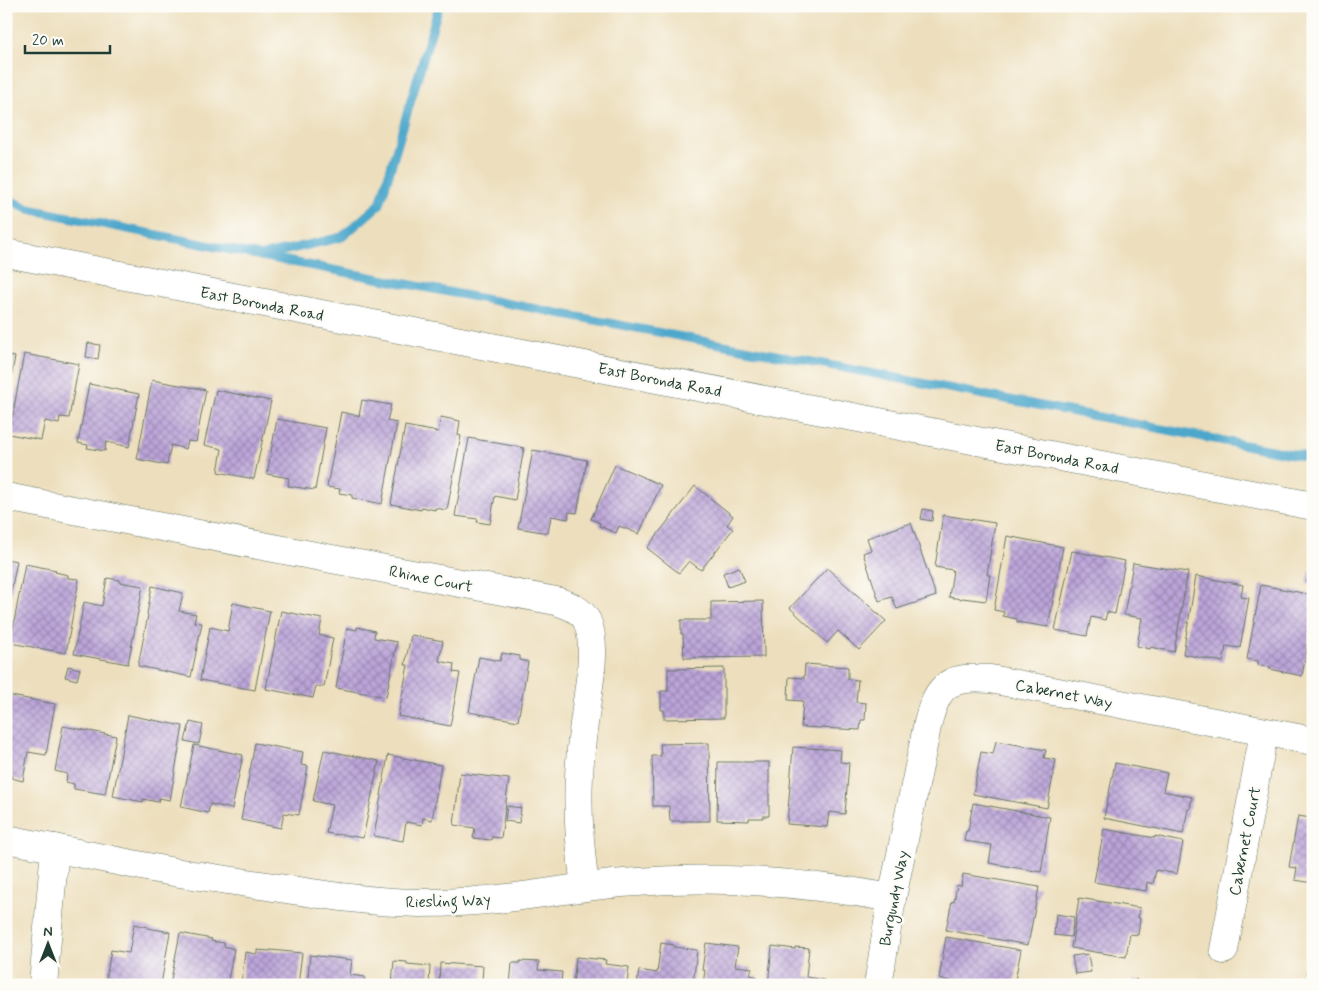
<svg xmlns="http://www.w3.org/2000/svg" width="1319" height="991" font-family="Mynerve,sans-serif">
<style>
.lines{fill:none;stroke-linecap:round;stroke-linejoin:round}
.stream{stroke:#4ea7cb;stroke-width:9}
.building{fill:url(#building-cross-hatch)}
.minor-casing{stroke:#677664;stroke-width:29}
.major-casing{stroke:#677664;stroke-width:29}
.minor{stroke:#fff;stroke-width:28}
.major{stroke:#fff;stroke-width:28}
.labels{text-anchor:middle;stroke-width:5;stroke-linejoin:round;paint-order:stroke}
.street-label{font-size:16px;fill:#1f3d34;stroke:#fdfcf7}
</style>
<defs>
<pattern id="building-cross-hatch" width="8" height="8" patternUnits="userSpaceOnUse" patternTransform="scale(1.25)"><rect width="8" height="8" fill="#bca4d9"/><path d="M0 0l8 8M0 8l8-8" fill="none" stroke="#9887b1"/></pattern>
</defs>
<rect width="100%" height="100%" fill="#fdfcf7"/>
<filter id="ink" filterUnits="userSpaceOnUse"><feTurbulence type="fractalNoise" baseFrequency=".02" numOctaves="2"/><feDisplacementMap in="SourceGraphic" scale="10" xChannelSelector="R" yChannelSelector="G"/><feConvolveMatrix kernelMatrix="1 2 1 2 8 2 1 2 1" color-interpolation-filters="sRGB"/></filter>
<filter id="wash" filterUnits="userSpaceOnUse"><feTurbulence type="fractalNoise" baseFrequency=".0096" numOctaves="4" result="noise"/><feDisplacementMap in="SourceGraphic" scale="20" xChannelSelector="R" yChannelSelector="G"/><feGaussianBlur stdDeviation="1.12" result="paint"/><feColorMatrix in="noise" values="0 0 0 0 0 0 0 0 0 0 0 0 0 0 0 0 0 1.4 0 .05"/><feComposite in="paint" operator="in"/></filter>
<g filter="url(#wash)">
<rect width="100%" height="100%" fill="#eddfbd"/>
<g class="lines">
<g class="stream">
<path d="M6,198L29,209L261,256L342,237L380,204L439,6"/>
<path d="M261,256L1313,458"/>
</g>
</g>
<g id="blocks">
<g class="building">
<path d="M88,343L100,345L98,359L86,357Z"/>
<path d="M24,354L79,364L69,418L60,417L59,424L45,421L41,440L9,434Z"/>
<path d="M6,355L15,357L7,398H6Z"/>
<path d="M152,380L206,390L196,442L188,441L186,449L171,445L167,465L137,459Z"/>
<path d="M89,384L139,394L129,447L106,442L105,451L87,448L88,445L78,443Z"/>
<path d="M216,390L271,401L254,479L218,472L222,449L204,445Z"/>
<path d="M362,400L391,405L387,421L397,423L382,504L352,498V495L339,493L340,489L327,487L341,412L359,416Z"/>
<path d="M441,417L460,421L458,435L461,436L447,510L435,508V510L422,507L421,510L391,504L405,426L438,432Z"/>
<path d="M277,419L326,428L315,490L288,486L289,478L267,474Z"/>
<path d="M469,438L524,448L515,500L495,496L490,524L477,522L478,519L455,516Z"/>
<path d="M533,450L587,460L577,513L569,512L568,519L551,516L548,533L518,528Z"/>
<path d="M615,465L661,485L639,534L619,526L616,533L599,526L600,523L591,519Z"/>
<path d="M695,486L733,516L727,525L733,529L701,570L689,561L679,573L647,548Z"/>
<path d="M923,509L933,511L932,521L921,519Z"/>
<path d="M943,515L995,523L987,575H990L986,601L962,598L961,599L949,597L953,570L935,567Z"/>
<path d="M911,523L936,596L897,609L892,597L879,601L863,553L871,550L867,538Z"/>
<path d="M1007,536L1063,547L1048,627L1017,622V619L1003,616L1004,612L994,610Z"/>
<path d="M1072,551L1125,561L1115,614L1107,612L1105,620L1091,617L1087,636L1055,630Z"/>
<path d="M6,559L17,561L7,612H6Z"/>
<path d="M1133,563L1188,572L1174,652L1151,647L1150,649L1137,646L1142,618L1124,615Z"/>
<path d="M25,564L56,570L55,572L68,575V578L79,579L66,653L10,643Z"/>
<path d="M739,567L745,581L728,587L723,573Z"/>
<path d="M827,568L886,621L859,650L838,631L827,643L790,608Z"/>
<path d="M1310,570H1313V584L1307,583Z"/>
<path d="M1196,576L1243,585L1241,597L1249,598L1240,648L1226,646L1223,662L1183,654Z"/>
<path d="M107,578L120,580L119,582L143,586L128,664L74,654L84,602L102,606Z"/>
<path d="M1261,585L1313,595V616L1302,676L1270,669L1271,667L1258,665V661L1247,659Z"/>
<path d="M152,586L183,593L179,611L196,614L194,622L202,623L191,677L138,666L148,615L147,614Z"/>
<path d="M763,601L764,657L684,658L683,634H681V620H711V602Z"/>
<path d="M233,603L270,611L255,690L200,680L210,627L228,631Z"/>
<path d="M281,611L322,619L319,635L333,638L324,687L316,686L313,698L266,689Z"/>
<path d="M357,627L375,631L374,638L397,642L386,697L336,688L347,628L357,630Z"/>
<path d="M411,635L443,641L439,661L454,664L453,672L460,673L450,726L398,716L408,665H405Z"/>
<path d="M502,653L520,656V660L528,662L518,721L469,712L479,657L500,661Z"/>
<path d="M1312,663H1313V678L1309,677Z"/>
<path d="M805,664L848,667V679L858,680L856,702L866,703L865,720H861L860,730L801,727L803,701L788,700L789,677L804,678Z"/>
<path d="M68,666L80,669L77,680L65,677Z"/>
<path d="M724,668V718L664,719V710H661V691H668V669Z"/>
<path d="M6,695L55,704L46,755L28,752L23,781L11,778L12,776L6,775Z"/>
<path d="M128,715L183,726L170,800L159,798L158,802L143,799V802L113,796Z"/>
<path d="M190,722L203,725L199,744L185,741Z"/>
<path d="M63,726L116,736L105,794L74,789V784L66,782L67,774L55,771Z"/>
<path d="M996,741L1046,750L1044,758L1056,760L1047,808L973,794L981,752L993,754Z"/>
<path d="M255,743L303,752L301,765L308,766L299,815L284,813L281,828L241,820Z"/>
<path d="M709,743L710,821H670L669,806H653L652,756H661L660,744Z"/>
<path d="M194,745L243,755L232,809L210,804L208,813L181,807Z"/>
<path d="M793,747L841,750L840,762L849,763L845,814L829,812L827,827L787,824Z"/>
<path d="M324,750L379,761L363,838L339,834L338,835L326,833L332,805L313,801Z"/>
<path d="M388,755L441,765L432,820L423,818L422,825L406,822L403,841L374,836Z"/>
<path d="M718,762H769V816H763V818H749V821L717,820Z"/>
<path d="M1115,763L1167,773L1163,791L1192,797L1190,809H1188L1183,834L1104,818Z"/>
<path d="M460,773L509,779L501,838L492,837L491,840L473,838L475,828L454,825Z"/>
<path d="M973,803L1050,817L1041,872L989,863L992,845L964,841L966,831H968Z"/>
<path d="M507,806L521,808L519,823L505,821Z"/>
<path d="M1312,812H1313V883L1295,880L1297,868L1289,867L1298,816L1311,818Z"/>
<path d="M1104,829L1155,838V836L1183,842L1177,874L1156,870L1153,884L1147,882L1146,891L1094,882Z"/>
<path d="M963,874L1039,887L1028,945L946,930L952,901L954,902L957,885L961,886Z"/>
<path d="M1079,898L1140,908L1138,918H1140L1138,935L1130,934L1126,957L1071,948Z"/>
<path d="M1056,914L1074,917L1071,937L1054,935Z"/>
<path d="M134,924L148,927V928L170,932L161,985H105L111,950L129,953Z"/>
<path d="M180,933L212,939L211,941L224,943V946L234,949L227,985H170Z"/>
<path d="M946,937L1021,950L1014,985H950L951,981L939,979Z"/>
<path d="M661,943L674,945V947L697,950L693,985H637L639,970L657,973Z"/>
<path d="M706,943L738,947L735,966L752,968L750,975L758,977L757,985H703L705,970H702Z"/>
<path d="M772,946L795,949V947L809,948L806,977L824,980L823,985H768Z"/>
<path d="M257,950L270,951V950L302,953L298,985H241L245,952L257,954Z"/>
<path d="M1312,953H1313V974L1306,973Z"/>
<path d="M1088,954L1091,972L1075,974L1072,956Z"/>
<path d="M310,955L352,960L350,975L365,977L364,985H307Z"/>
<path d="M576,957L606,960L605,964L629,967L627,985H573Z"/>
<path d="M394,961L407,962V964L430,966L429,985H392Z"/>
<path d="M520,961L539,962L538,970L562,972L561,985H510L512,963H520Z"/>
<path d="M440,963L483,966L482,981L495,982V985H439Z"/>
<path d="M1136,979L1141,985H1129Z"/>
</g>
</g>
</g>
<g filter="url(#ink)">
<use href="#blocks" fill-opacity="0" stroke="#677664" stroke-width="1"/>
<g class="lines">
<g class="minor-casing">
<g id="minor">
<path d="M6,497L188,532L556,601C568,605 581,609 587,621C598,646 588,689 585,716C582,736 580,756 579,776C577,813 580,850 585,887"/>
<path d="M6,839C62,849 118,862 174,872C205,877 236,881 267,886C317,894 367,902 419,903C453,903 488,901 522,896C560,891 598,884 637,882C723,875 808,883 892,898"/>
<path d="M1224,950L1264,732"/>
<path d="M43,985L55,848"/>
<path d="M878,985L892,898L928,722C938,683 950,676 990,679L1313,741"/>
</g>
</g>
<g class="major-casing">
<path id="major" d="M6,253L1313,506"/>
</g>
<use href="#minor" class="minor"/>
<use href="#major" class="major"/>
</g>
</g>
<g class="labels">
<g class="street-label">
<text transform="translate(262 303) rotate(11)" y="6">East Boronda Road</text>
<text transform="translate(660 379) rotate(11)" y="6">East Boronda Road</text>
<text transform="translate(1057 456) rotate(11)" y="6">East Boronda Road</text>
<text transform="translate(431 578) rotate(11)" y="6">Rhine Court</text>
<text transform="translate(1064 693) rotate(11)" y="6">Cabernet Way</text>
<text transform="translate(1244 841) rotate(-79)" y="6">Cabernet Court</text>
<text transform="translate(893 898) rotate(-79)" y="6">Burgundy Way</text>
<text transform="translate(448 900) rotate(-2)" y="6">Riesling Way</text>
</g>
</g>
<rect width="1319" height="991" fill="none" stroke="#fdfcf7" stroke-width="25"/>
<g transform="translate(48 944)" stroke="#fdfcf7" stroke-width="4" paint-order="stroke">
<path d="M0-4L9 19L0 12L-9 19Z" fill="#1f3d34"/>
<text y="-8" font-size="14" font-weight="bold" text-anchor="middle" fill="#1f3d34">N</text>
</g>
<path d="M25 45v8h85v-8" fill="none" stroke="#1f3d34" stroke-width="2.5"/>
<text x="32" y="45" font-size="15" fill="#1f3d34" stroke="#fdfcf7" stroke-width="4" paint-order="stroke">20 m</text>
</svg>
